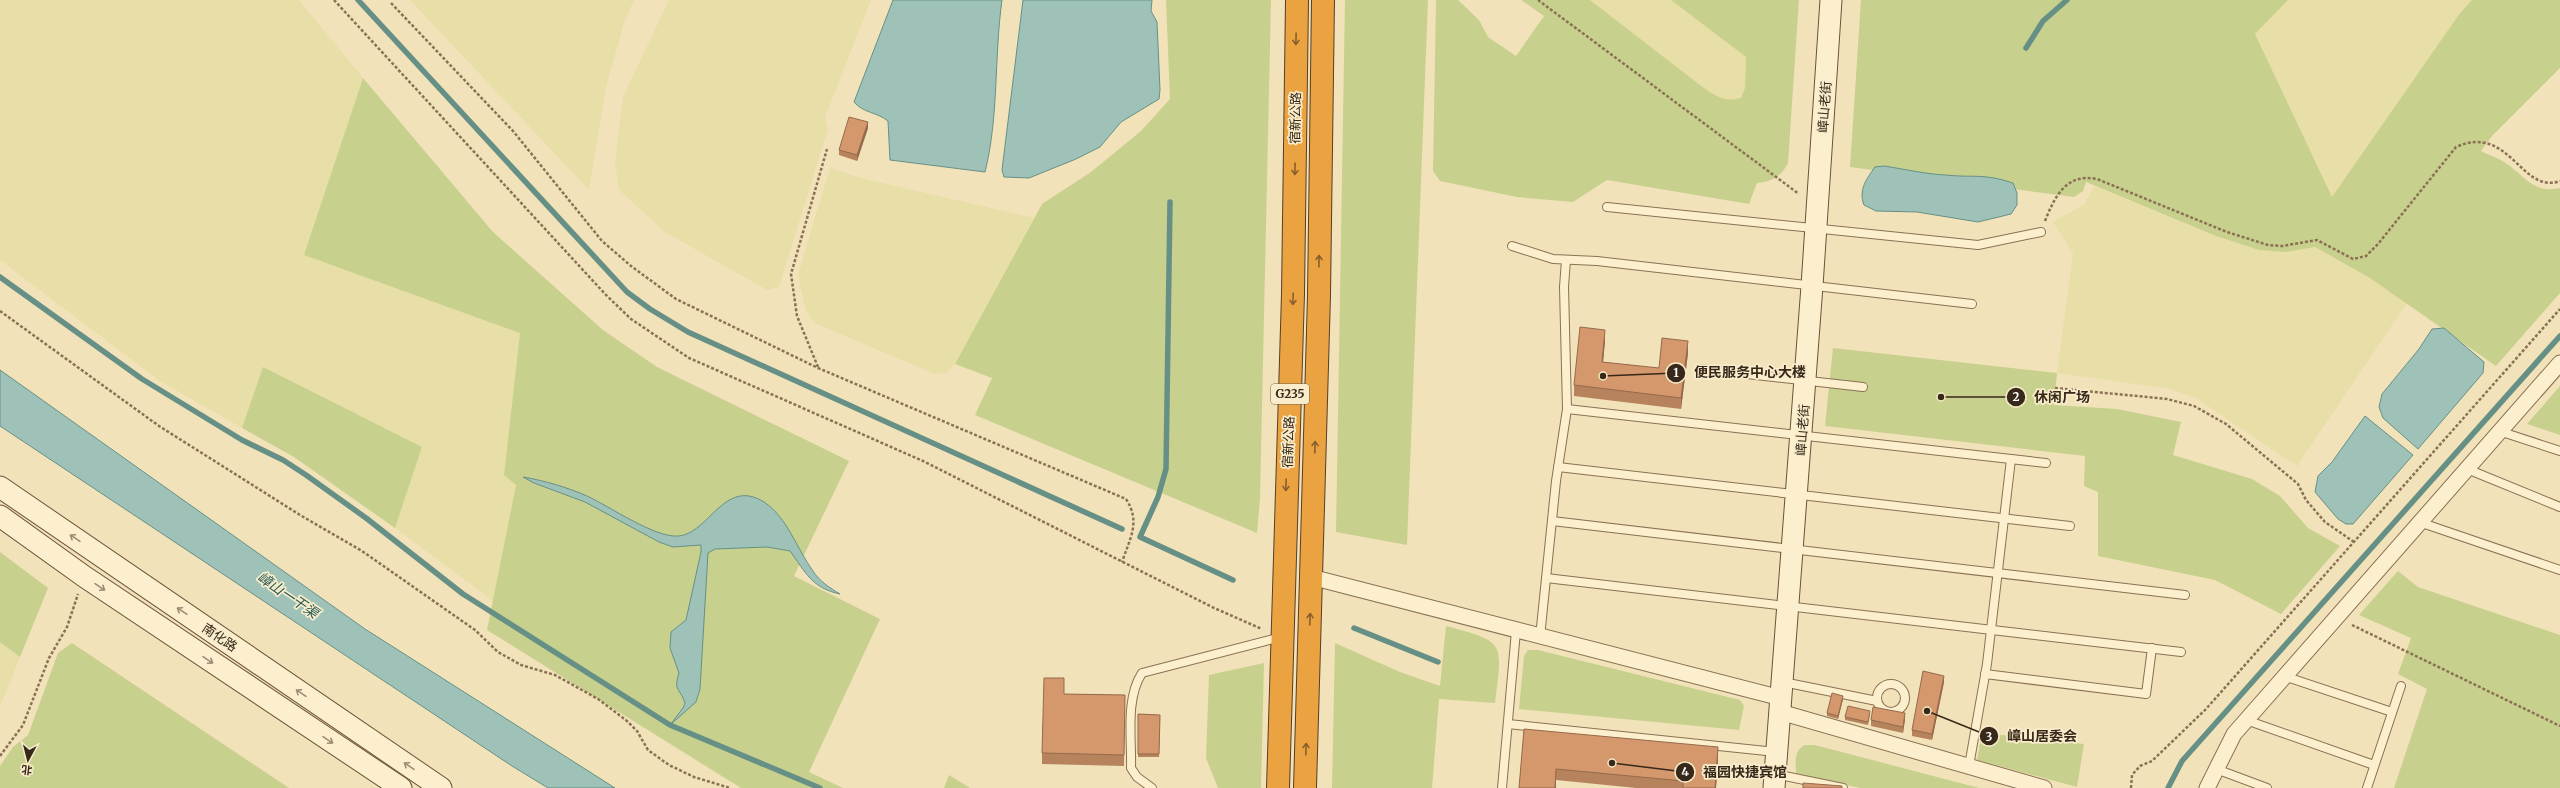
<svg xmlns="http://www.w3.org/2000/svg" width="2560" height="788" font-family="Merriweather,'Noto Sans SC',serif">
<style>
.farmland{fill:#e8dea7}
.green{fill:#c8d08e}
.water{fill:#9fc2b8;stroke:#669086}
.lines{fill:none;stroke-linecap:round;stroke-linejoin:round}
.stream{stroke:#669086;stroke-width:5.5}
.lane-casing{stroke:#8a7153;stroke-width:10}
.street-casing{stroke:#8a7153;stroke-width:17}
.secondary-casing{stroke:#6b5237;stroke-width:23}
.highway-casing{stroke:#573e28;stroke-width:24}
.path{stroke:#8a7153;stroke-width:2.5;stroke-dasharray:3 2;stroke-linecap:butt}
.lane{stroke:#fcefce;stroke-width:8}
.street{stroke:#fcefce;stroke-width:15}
.secondary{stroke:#fcefce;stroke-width:21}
.highway{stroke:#eba241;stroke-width:22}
.wall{fill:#b6835d}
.shaded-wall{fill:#946a4c}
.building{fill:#d4986c;stroke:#946a4c}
.oneway{stroke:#885f2c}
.oneway2{stroke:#9a8c74}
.labels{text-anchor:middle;stroke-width:3.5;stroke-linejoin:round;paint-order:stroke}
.shield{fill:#f8ecca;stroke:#71634f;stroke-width:1}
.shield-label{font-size:12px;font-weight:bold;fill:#37281a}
.street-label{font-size:13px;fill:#37281a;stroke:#f8ecca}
.water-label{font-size:14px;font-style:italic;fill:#275956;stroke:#f8ecca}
.leader{fill:none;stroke:#37281a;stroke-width:1.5}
.callout-dot{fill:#37281a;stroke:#f8ecca;stroke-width:1.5}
.mark-label{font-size:12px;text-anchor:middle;font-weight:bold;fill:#fff}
.callout-label{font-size:14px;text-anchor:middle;font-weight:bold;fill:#37281a;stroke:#f8ecca;stroke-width:3.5;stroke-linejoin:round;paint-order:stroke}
</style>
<rect width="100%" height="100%" fill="#f2e2ba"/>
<g class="farmland">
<path d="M0,0H299L363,78L305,255L520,333L504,475L516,484L493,601L395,528L422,447L263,368L242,428L160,381L0,260Z"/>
<path d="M410,0H634L625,20L606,87L589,190Z"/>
<path d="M669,0H871L825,117L828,129L779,287L767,290L665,232L619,190L615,162L623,97Z"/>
<path d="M1590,0H1671L1746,57L1745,88L1741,98L1730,101L1716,97Z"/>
<path d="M2288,0H2472L2460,13L2332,198L2255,34Z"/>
<path d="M830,168L865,179L1034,218L955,364L946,373L935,374L814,323L806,311L798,275Z"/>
<path d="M2094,186L2216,236L2259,250L2286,252L2315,247L2370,278L2407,303L2297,466L2196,398L2170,389L2057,373L2073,253L2053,222L2085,204Z"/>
<path d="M0,642L20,657L0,707Z"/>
</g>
<g class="green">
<path d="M1166,0H1271L1260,498L1257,533L975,415L992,378L955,364L1042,204L1091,172L1141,131L1170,99Z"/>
<path d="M1345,0H1428L1407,545L1336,532Z"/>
<path d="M1436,0H1458L1479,20L1488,37L1516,56L1544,16L1521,0H1590L1704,88C1717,97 1725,102 1741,98L1745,88L1746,57L1671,0H1799L1788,163C1781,177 1772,181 1757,183L1749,204L1607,180L1573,202L1517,197L1440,181L1433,171Z"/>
<path d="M1861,0H2288L2255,34L2332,197L2460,13L2472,0H2560V68L2492,136L2481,151C2488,155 2497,157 2504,162C2525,175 2532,194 2560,188V293L2496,366L2370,278L2315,247L2286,252L2259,250L2216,236L2086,182L2083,191L2074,197L1850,167Z"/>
<path d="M363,78L493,232L603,330L657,367L849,461L794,576L880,619L809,772L843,788H741L487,630L516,485L504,475L520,333L304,255Z"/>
<path d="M1833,348L2057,373L2054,405L2117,409L2181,422L2173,455L2252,479L2280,496L2308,528L2340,546L2281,614L2215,580L2098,556V492L2084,486L2085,456L1825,426Z"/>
<path d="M263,367L422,447L395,528L294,457L242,428Z"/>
<path d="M2560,386V435L2527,424Z"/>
<path d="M0,552L48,588L20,657L0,642Z"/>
<path d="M2398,571L2418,587L2560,635V788H2394L2427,689L2398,674L2411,638L2359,615Z"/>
<path d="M1446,626C1507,642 1502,642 1495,703L1439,699L1432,788H1332L1335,643L1400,672L1440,686Z"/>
<path d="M72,643L289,788H0V766L13,747L28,735L58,653Z"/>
<path d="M1528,650H1538L1740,700L1744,706L1739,730L1519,709L1524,656Z"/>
<path d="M1264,663L1261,788H1218L1206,758L1209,675Z"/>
<path d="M1982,733L2084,744L2077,787L1977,760Z"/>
<path d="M1805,745H1815L1979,788H1860L1796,774C1796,763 1793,751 1805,745Z"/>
<path d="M949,775L970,788H944Z"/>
</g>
<g class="water">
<path d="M893,0H1002C994,57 999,116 985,172L890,160L888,121C877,112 863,113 854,102Z"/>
<path d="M1023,0H1152L1151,11L1157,22L1160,90L1159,99L1121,122L1100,147L1076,159L1029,178L1004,177L1002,170Z"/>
<path d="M1884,166C1904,169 1925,174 1945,175C1974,178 1983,173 2013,183L2017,193V205L2011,214L1978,222L1917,212L1876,211L1864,205C1858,190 1867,178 1875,167Z"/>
<path d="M2444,328L2484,362L2483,373L2418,449L2383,418L2379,407L2382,394L2419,349L2432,329Z"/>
<path d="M0,370L365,629L615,788H548L512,766L0,426Z"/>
<path d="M2365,416L2413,455L2353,524H2346L2338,519L2315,492L2318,476L2332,462Z"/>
<path d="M523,477C546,481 566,487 587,496C609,506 655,538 678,536C709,534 724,477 764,502C787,517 797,549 813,571C819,581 830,588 840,594C812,588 806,573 790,551L767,547L715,549L708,553L700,689L696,702L670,725L683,708L685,703C680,688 673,691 679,673L670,648L671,632L686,620L701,552V545L673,547L659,542L585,502L534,483Z"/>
</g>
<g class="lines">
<g class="stream">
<path d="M358,0L627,292L650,309L688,332L1122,529"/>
<path d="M2026,48L2043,21L2067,0"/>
<path d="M1170,202L1166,469L1158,497L1140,537L1233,580"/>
<path d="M0,277L142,379L242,440L283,460L306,475L366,518L463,594L670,725L820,788"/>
<path d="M1354,628L1438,662"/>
<path d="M2168,788L2182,761L2560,336"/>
</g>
<g class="lane-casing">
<g id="lane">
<path d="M1607,207L1978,245L2041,232"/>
<path d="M1512,246L1553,259L1597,261L1972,304"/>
<path d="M1702,369L1863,387"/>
<path d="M1567,409L2046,463"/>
<path d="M2499,431L2560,451"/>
<path d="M1558,467L2070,526"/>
<path d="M2467,469L2560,507"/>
<path d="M1552,521L2185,595"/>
<path d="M2419,522L2560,570"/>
<path d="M1546,578L2181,652"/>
<path d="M1540,637L1556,481L1567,409L1564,287L1566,260"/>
<path d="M1985,674L2146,694L2152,648"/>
<path d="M2284,676L2392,712"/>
<path d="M1783,682L1877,701"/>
<circle cx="1891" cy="698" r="14"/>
<path d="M2246,720L2374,765"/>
<path d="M1508,724L1776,752"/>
<path d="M1969,766L1987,664L2011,459"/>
<path d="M2216,769L2267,788"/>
<path d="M1775,774L1843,788"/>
<path d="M1152,788L1137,777L1131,768C1132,739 1125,699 1142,673L1281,637"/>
<path d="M1502,788L1516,631"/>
<path d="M2367,788L2401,686"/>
</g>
</g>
<g class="street-casing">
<g id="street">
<path d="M1311,577L1781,698"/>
<path d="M1780,712L2044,788"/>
<path d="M2207,788L2234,734L2560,363"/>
</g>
</g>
<g class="secondary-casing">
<g id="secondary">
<path d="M0,487L441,788"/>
<path d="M0,516L85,577L401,788"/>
<path d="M1774,788L1812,286L1831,0"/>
</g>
</g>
<g class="highway-casing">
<g id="highway">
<path d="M1278,788L1293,294L1297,0"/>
<path d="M1305,788L1319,295L1323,0"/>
</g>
</g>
<g class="path">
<path d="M334,0L606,295L631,319L689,358L923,461L1214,608L1262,629"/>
<path d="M1538,0L1799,194"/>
<path d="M391,3L513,131L602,241L631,266L676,299L818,368L1126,499C1141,522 1130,538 1122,562"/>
<path d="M2045,221C2055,196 2066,173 2097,179L2227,232L2268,245L2282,246L2317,240L2353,259L2366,256L2378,244L2456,147C2510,123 2521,195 2560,181"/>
<path d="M0,311L159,426L300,515L362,551L475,630L498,652L521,665L555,675L598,699L627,721L637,731L648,750L669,765L694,777L730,788"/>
<path d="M818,367L797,316L791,274L827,149"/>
<path d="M2055,388L2167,399L2194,406L2226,424L2298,484L2306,500L2325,522L2354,542"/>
<path d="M2352,625L2560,726"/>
<path d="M0,756L23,725L49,658L67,627L78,594"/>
<path d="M2131,788L2132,775L2140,766L2152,761L2206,709L2560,309"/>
</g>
<use href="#lane" class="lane"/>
<use href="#street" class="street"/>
<use href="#secondary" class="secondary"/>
<use href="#highway" class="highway"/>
</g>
<g class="wall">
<path d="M868,128L857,161L839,155V150Z"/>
<path d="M1605,341L1603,362L1659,368L1688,353L1681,409L1574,396V385Z"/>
<path d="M1944,682L1932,740L1912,736V730Z"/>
<path d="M1064,694L1125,695L1124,766L1042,764V753Z"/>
<path d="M1843,699L1838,719L1827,716V713Z"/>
<path d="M1138,714L1160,715L1159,757H1138Z"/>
<path d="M1870,714L1868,725L1845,720V717Z"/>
<path d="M1905,719L1903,733L1871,726V720Z"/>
<path d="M1524,729L1718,759L1716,788H1636L1556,780V788H1519Z"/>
</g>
<g class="shaded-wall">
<path d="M868,122V128L857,161V155Z"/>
<path d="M1605,330V341L1602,373V362Z"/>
<path d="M1688,341V353L1681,409V398Z"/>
<path d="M1944,676V682L1932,740V734Z"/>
<path d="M1843,696V699L1838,719V716Z"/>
<path d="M1905,713V719L1903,733V727Z"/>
<path d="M1718,747V759L1716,788H1715Z"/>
<path d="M1556,769V788H1555Z"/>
</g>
<g class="building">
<path d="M849,117L868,122L857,155L839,150Z"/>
<path d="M1580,327L1605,330L1602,362L1659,368L1662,338L1688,341L1681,398L1574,385Z"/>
<path d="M1923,671L1944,676L1932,734L1912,730Z"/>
<path d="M1044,678H1064V694L1125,695L1124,755L1042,753Z"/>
<path d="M1832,693L1843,696L1838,716L1827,713Z"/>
<path d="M1848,706L1870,711L1868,722L1845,717Z"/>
<path d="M1873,707L1905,713L1903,727L1871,720Z"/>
<path d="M1138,714L1160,715L1159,754H1138Z"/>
<path d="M1524,729L1718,747L1715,788H1683V781L1556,769L1555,788H1519Z"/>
<path d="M1803,783L1842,786V788H1803Z"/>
</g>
<defs><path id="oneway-shaft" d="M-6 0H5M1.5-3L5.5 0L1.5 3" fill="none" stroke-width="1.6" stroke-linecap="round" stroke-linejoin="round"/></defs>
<g class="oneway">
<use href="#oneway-shaft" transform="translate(1296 39) rotate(91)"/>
<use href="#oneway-shaft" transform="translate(1295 169) rotate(91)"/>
<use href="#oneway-shaft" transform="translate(1319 261) rotate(-89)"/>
<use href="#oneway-shaft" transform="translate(1293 299) rotate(92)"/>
<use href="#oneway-shaft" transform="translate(1315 447) rotate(-88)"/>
<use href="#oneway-shaft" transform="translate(1286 485) rotate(92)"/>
<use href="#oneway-shaft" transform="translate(1310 619) rotate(-88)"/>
<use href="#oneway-shaft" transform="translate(1306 749) rotate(-88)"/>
</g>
<g class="oneway2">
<use href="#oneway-shaft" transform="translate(75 538) rotate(-146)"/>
<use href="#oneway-shaft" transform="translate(100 587) rotate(34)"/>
<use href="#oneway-shaft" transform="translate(182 611) rotate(-146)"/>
<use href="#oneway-shaft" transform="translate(208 660) rotate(34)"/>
<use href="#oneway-shaft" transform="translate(301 693) rotate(-146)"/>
<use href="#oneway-shaft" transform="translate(328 740) rotate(34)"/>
<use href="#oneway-shaft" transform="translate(409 766) rotate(-146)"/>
</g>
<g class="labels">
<rect class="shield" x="1271" y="384" width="38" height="20" rx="3"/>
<g class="shield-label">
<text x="1290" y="398">G235</text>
</g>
<g class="street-label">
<text transform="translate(1824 107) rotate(-86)" y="5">嶂山老街</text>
<text transform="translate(1295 118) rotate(-89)" y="5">宿新公路</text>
<text transform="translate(1802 430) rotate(-86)" y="5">嶂山老街</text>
<text transform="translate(1288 442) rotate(-88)" y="5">宿新公路</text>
<text transform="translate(220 637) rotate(34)" y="5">南化路</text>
</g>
<g class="water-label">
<text transform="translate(288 595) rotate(34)" y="5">嶂山一干渠</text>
</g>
</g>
<path class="leader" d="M1603 376L1676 373M1941 397L2016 397M1927 711L1989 736M1612 763L1685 772"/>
<g class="callout-dot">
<circle cx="1603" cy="376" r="4"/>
<circle cx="1941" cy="397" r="4"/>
<circle cx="1927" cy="711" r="4"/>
<circle cx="1612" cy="763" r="4"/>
<circle cx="1676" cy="373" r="10"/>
<circle cx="2016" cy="397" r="10"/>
<circle cx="1989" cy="736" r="10"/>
<circle cx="1685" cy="772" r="10"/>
</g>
<g class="mark-label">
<text x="1676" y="377">1</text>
<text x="2016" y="401">2</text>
<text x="1989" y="741">3</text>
<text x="1685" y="776">4</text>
</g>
<g class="callout-label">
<text x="1750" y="377">便民服务中心大楼</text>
<text x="2062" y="402">休闲广场</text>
<text x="2042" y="741">嶂山居委会</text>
<text x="1745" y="777">福园快捷宾馆</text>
</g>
<g transform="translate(28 760) rotate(187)" stroke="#f8ecca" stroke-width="3" paint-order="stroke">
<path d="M0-3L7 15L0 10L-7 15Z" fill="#37281a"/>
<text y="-6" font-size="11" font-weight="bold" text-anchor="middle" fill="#37281a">北</text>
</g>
</svg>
